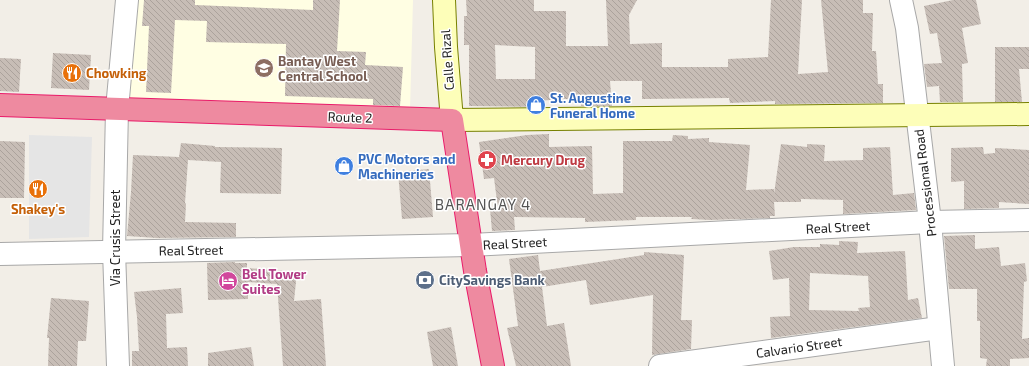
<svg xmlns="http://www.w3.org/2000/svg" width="1029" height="366" font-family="'Exo 2',sans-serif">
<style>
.education{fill:#fffee3}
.parking{fill:#e5e5e5}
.building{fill:url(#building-back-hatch);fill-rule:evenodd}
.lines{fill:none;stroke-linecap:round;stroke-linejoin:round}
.street-casing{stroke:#a8a8a8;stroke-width:24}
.secondary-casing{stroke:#778000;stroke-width:24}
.highway-casing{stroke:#e91b69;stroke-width:24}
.street{stroke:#fff;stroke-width:22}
.secondary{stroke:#fdfeb9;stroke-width:22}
.highway{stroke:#ee8aa0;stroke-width:22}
.labels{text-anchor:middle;stroke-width:3;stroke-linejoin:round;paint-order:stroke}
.street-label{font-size:13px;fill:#212121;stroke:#fff}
.education-label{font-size:13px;font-weight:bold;fill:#785e54;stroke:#fff;text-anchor:start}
.food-label{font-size:13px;font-weight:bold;fill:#c56008;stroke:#fff;text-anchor:start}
.shop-label{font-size:13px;font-weight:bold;fill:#366cbe;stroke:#fff;text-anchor:start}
.health-label{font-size:13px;font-weight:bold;fill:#be3a42;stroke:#fff;text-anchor:start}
.hotel-label{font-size:13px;font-weight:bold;fill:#b23c85;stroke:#fff;text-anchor:start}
.service-label{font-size:13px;font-weight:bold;fill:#4e5e75;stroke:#fff;text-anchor:start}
.quarter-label{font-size:15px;letter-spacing:1px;fill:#545454;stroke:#fff}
</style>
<defs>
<pattern id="building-back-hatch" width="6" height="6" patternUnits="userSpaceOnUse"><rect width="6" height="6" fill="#c7bdb6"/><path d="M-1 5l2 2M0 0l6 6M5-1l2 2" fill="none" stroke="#aba29c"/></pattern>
</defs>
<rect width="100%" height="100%" fill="#f2eee7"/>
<path class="education" d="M122,0H413L410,110L115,101Z"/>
<path class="parking" d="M29,135L92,137L89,237L29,239Z"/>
<g class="building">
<path d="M144,0H195V5L313,10V0H340L337,51L366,52L365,65L403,67L400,106L373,105V99L285,96L286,44L206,42L207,21L175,20L171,93L146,92L149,26H142Z"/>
<path d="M466,0H534V11H566V46H608L606,0H637L629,15L630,44L662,43V67H728V59L768,57L771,0H802L798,74L828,72L821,0H863V13H873L872,51H876L878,84H883V103L775,104V101L730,103L729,98L642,99V81H610L612,106H581V98L536,101V107L469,106V45H464V16H467ZM495,45L535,47V79H496Z"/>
<path d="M953,0H976L981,24L962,28L968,63L962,64L963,102H940L939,86L927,87L924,64L942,63L937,33L930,34L924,6Z"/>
<path d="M995,47H1029V69H1019L1022,102H995Z"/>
<path d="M53,53L91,55L89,90L51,88Z"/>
<path d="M0,58L21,59L19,92L0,91Z"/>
<path d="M549,134V147L592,146L593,194L623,193V141H672L673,135L688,136V139L709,138V142L750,145L746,190L774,189V194L781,144L807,147V144L825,145L824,161L863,160V148L890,147L893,195L914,193L916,210L843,214V200L801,199V202H774L775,216H770V218L710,220L691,219L692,217H636V220L585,222V218L514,217L515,230L492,231L490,209H498L494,178L484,179L479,142L527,135Z"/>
<path d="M0,141L25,142L24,198H0Z"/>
<path d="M181,143L215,146V147L282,148L281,194L220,193L221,162L188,160L185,203L186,204L185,222L236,223V237L157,238L127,236L131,192L133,155L179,157Z"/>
<path d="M983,147L984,154L995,153V148L1029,150V204L999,202V208L964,209V181L951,182V148Z"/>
<path d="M429,169L433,217L402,219L398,172Z"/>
<path d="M975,235V249L999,247L1001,266L1025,263L1027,281L1024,282L1022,339L1029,338V358L1010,359V366H986L987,359L980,358V321H977V289H949L944,236Z"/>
<path d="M839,241L858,242L857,253L905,251L908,300L918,298L922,318L771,338L770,317L790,316L789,278L773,280L769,251L794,247H820V244L839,245ZM810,273L868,276L870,307L858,308L859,311L809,310Z"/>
<path d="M644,252L684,255L681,320H692L691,349L652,355L653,295L590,305L586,280L542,287L547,326L564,323L571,366H516L507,328L518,326L509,259L538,255L540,271L644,255Z"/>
<path d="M235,262V263H247V268L297,272L294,301L321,299L326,366H283L277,284L248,282V299L208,300L207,263Z"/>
<path d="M181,288L183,313L166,314L167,348L187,347L188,366H132V351H139L137,317L134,292Z"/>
<path d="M51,298L89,301L86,341H78L77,366H48L49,338H47Z"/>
<path d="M451,327L458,366H433L427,332Z"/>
<path d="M251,347L254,366H208V353Z"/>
</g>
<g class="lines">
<g class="street-casing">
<g id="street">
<path d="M901,0L907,28L930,222L943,366"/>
<path d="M0,254L471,245L930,222L1029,220"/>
<path d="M118,366L114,251L117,109L127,0"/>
<path d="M660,366L939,328"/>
</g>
</g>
<g class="secondary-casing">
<path id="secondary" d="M444,0L446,47L452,120L1029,114"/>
</g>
<g class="highway-casing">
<path id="highway" d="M0,105L452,120L475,271L493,366"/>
</g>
<use href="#street" class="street"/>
<use href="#secondary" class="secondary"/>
<use href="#highway" class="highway"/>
</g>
<defs>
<g id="school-disc" transform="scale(1)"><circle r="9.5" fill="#8d6e63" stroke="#fff"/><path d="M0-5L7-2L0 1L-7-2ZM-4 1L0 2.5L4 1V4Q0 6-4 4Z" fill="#fff"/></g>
<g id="restaurant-disc" transform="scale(1)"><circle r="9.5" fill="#e8710a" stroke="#fff"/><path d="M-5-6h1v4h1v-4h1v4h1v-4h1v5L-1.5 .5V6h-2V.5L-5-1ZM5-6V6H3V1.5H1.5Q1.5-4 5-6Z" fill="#fff"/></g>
<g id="shop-disc" transform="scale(1)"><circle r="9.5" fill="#3f7fe0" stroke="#fff"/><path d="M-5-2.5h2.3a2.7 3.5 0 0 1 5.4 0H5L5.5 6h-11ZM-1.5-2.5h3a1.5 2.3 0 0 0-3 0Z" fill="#fff"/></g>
<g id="pharmacy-disc" transform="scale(1)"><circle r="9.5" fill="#e0444e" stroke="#fff"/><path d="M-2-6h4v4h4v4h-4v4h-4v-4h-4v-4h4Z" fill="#fff"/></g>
<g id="bank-disc" transform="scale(1)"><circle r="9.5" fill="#5c6f8a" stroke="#fff"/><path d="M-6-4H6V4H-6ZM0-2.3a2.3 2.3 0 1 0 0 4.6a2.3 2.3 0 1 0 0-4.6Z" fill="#fff"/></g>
<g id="hotel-disc" transform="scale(1)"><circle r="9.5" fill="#d1479c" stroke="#fff"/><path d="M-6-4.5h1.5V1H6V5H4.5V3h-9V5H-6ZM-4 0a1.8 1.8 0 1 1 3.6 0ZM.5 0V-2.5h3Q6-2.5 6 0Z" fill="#fff"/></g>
</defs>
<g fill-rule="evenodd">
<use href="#school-disc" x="264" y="68"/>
<use href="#restaurant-disc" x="72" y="73"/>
<use href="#shop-disc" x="536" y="105"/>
<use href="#pharmacy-disc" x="487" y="160"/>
<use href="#shop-disc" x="344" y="166"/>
<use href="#restaurant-disc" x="38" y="189"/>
<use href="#bank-disc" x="425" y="280"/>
<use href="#hotel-disc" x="228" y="281"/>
</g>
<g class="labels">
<g class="street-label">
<text transform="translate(447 60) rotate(-94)" y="5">Calle Rizal</text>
<text transform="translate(350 117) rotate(2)" y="5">Route 2</text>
<text transform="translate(925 183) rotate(-97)" y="5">Processional Road</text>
<text transform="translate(838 227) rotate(-3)" y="5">Real Street</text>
<text transform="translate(115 238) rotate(-90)" y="5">Via Crusis Street</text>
<text transform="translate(515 243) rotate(-3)" y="5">Real Street</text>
<text transform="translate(191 250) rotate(-1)" y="5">Real Street</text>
<text transform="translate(799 347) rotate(-8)" y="5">Calvario Street</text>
</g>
<g class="education-label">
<text x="278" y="66">Bantay West<tspan x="278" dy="15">Central School</tspan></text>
</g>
<g class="food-label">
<text x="86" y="78">Chowking</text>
<text x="38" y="214" text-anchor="middle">Shakey's</text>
</g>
<g class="shop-label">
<text x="550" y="103">St. Augustine<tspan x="550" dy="15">Funeral Home</tspan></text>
<text x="358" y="164">PVC Motors and<tspan x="358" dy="15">Machineries</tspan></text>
</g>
<g class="health-label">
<text x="501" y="165">Mercury Drug</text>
</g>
<g class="hotel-label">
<text x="242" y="279">Bell Tower<tspan x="242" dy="15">Suites</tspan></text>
</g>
<g class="service-label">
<text x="439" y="285">CitySavings Bank</text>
</g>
<g class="quarter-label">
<text x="483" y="210">BARANGAY 4</text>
</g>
</g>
</svg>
